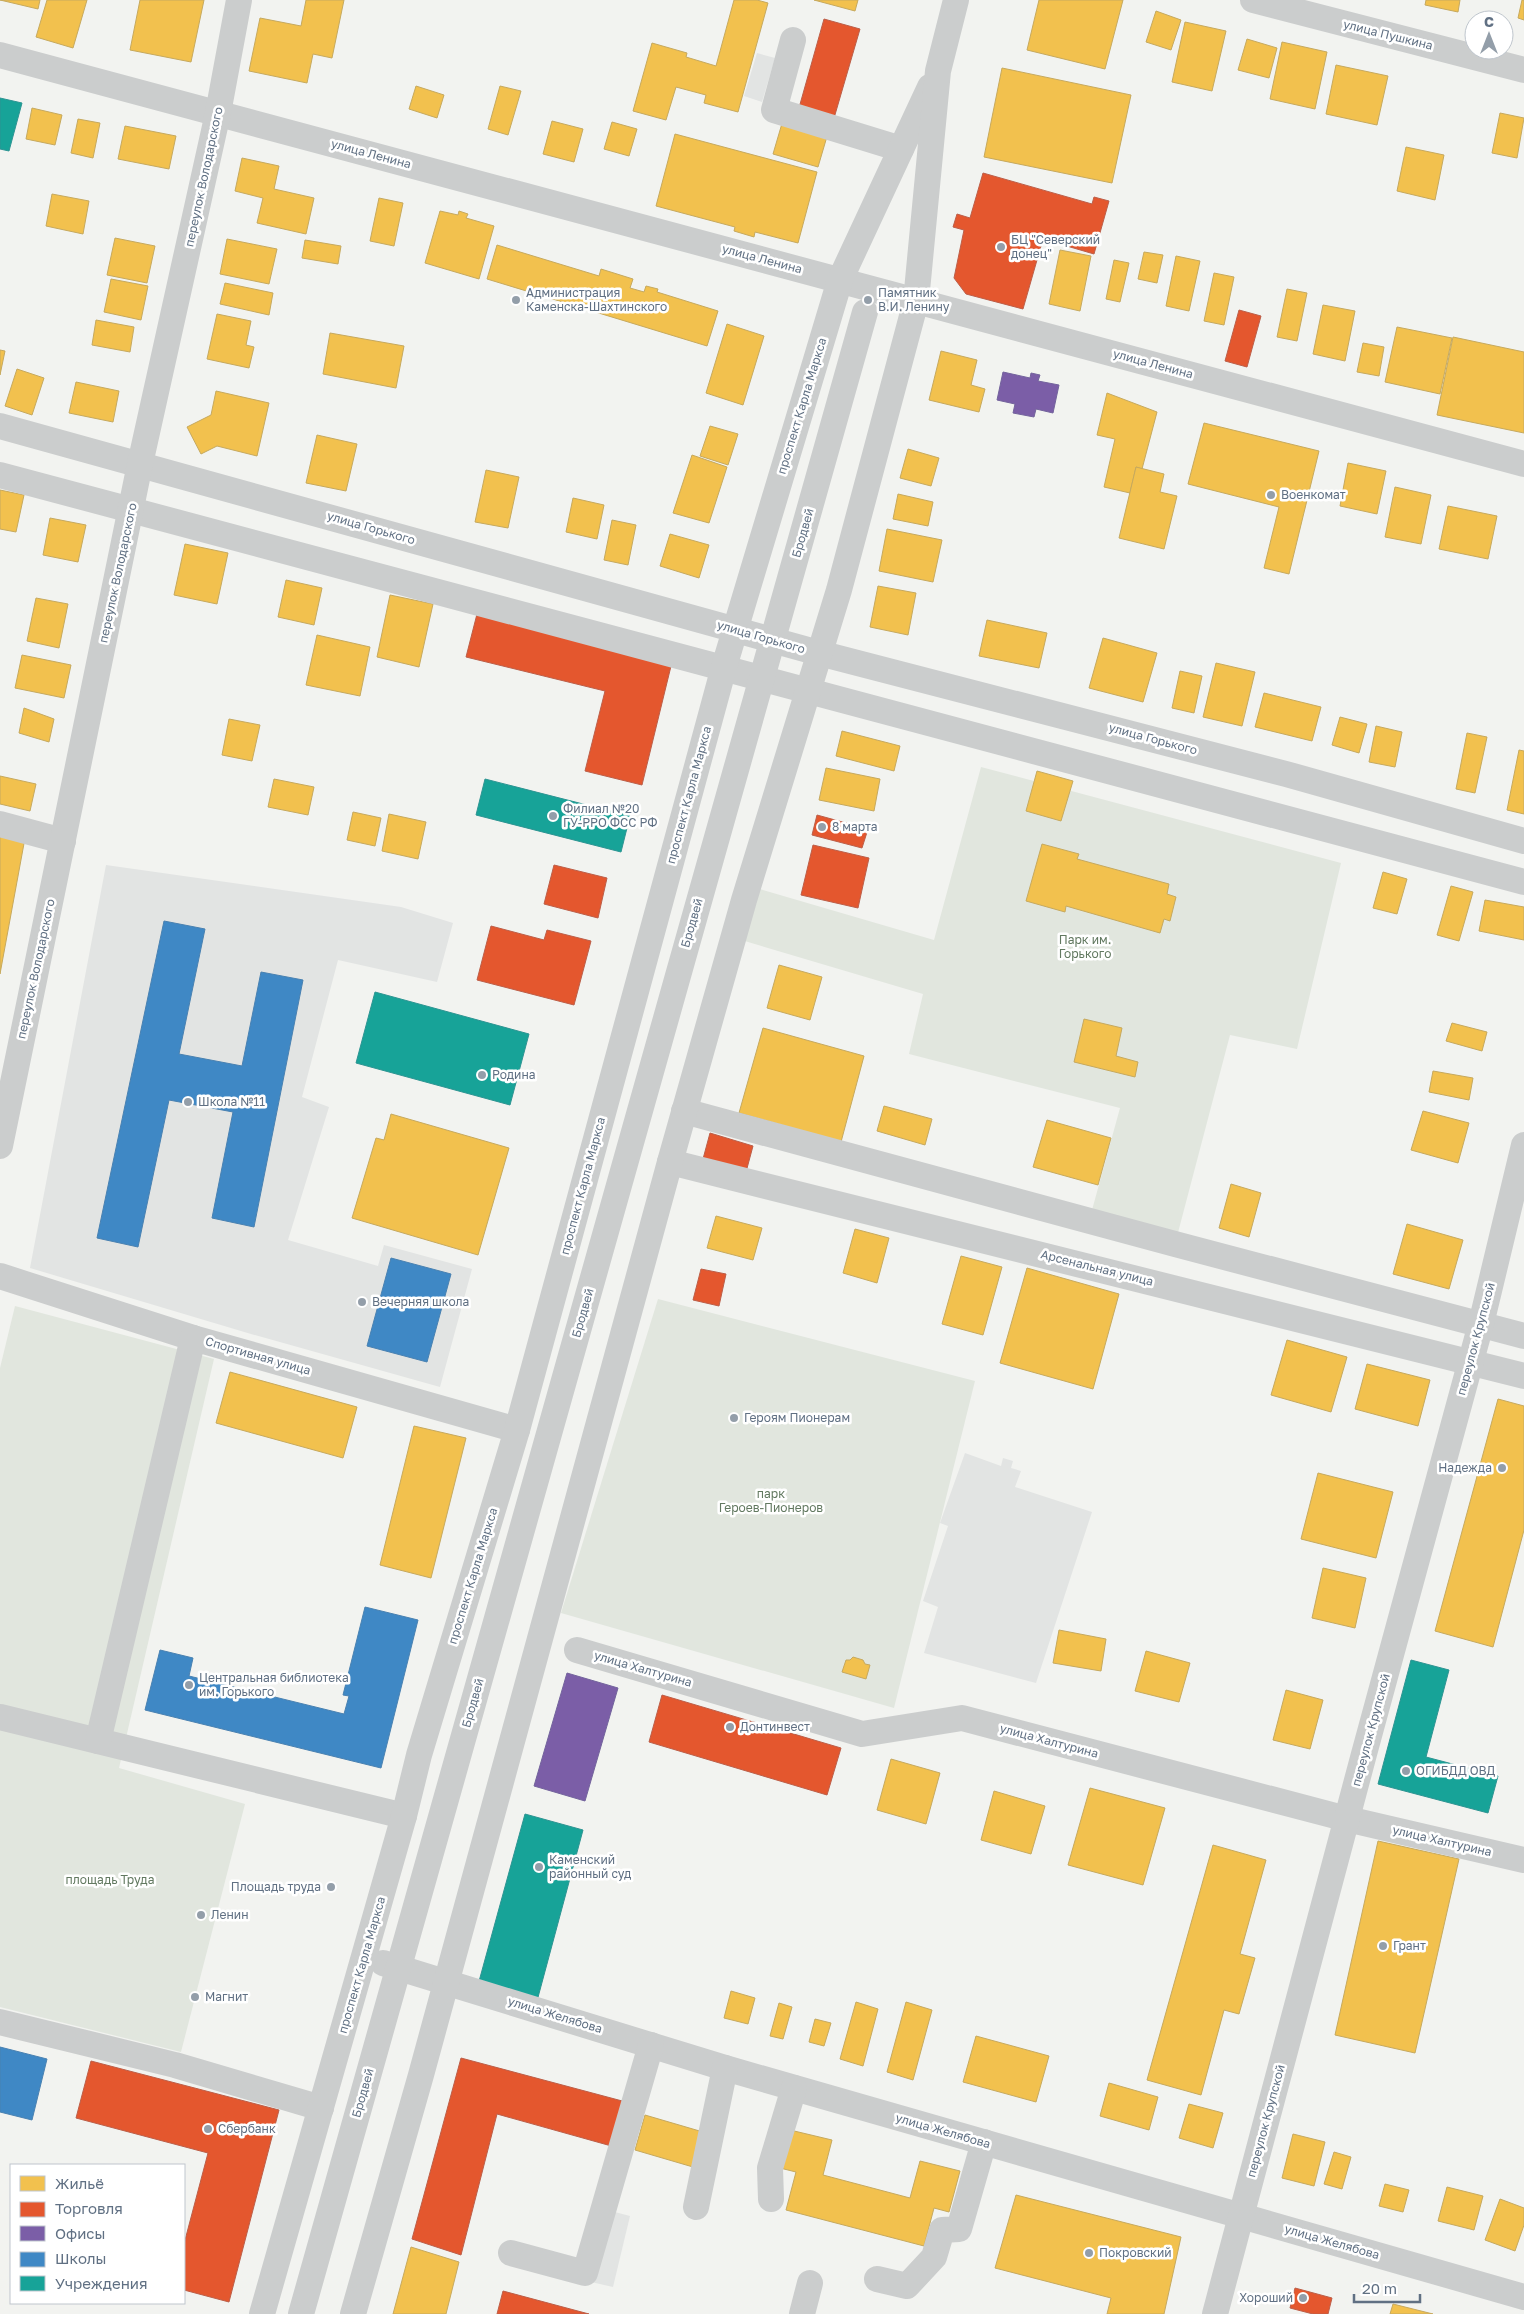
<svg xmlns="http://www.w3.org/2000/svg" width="1524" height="2314" font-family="'Golos Text',sans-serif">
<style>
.built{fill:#e2e4e3}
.green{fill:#e1e6de}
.homes{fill:#f2c14e;stroke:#c6a95e}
.shops{fill:#e4572e;stroke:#bc5e48}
.offices{fill:#7b5ea7;stroke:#73639c}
.schools{fill:#3f88c5;stroke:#4981b1}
.public{fill:#17a398;stroke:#2d9492}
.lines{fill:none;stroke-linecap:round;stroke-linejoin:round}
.minor{stroke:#cbcdcd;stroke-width:26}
.poi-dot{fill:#939ea9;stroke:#fff;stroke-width:2}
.labels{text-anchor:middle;stroke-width:5;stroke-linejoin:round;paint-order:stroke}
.street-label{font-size:12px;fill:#607083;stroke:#fff}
.poi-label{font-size:12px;fill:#607083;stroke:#fff;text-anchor:start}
.park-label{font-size:12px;fill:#627960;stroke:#fff}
</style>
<rect width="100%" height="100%" fill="#f2f3f0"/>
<g class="built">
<path d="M757,53L775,58L762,102L744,96Z"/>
<path d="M106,865L401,907L453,923L437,982L338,960L302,1097L329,1107L288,1240L378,1266L384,1245L472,1269L440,1387L251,1334L30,1268Z"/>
<path d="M965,1453L1001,1466L1003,1458L1013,1461L1011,1468L1021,1471L1015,1487L1092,1512L1036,1683L924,1653L938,1607L923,1601L948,1526L940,1523Z"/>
<path d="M611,2211L630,2216L613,2287L591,2282Z"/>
</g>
<g class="green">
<path d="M981,767L1341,863L1297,1049L1230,1035L1175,1244L1089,1221L1120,1108L909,1054L923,994L738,939L753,887L934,940Z"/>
<path d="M658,1299L975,1381L894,1708L561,1613Z"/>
<path d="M15,1306L214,1359L119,1768L245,1804L181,2052L0,2007V1368Z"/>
</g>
<g class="homes">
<path d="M0,0H40L38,9Z"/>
<path d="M47,0H87L73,48L36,37Z"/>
<path d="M140,0H204L191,62L130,50Z"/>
<path d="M306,0H344L332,58L313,54L307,83L249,71L260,18L301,26Z"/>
<path d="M734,0H757L768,3L738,112L704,103L706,95L676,87L666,120L633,111L652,43L687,53L686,57L716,66Z"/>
<path d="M814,0H858L855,11Z"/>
<path d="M1039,0H1123L1105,69L1027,50Z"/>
<path d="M1426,0H1460L1458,12L1425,5Z"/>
<path d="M1522,0H1524V20L1518,18Z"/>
<path d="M1156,11L1181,20L1171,50L1146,42Z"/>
<path d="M1185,22L1226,31L1212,91L1172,82Z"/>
<path d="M1247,39L1277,48L1269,78L1238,70Z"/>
<path d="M1282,42L1327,52L1315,109L1270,99Z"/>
<path d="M1336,65L1388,76L1377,125L1326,114Z"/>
<path d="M1002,68L1131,95L1112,183L984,157Z"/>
<path d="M416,86L444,95L437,118L409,109Z"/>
<path d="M500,86L521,91L508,135L488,129Z"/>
<path d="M32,108L62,115L55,145L26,139Z"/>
<path d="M1500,113L1524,118L1517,158L1492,153Z"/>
<path d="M78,119L100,123L93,158L71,153Z"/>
<path d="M783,120L828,133L818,167L773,154Z"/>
<path d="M552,121L583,129L574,162L543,154Z"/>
<path d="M612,122L637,129L629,156L604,149Z"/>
<path d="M125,126L176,136L169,169L118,159Z"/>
<path d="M675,134L817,172L798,243L755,232L754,237L734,231L735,227L656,206Z"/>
<path d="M1406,147L1444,155L1435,200L1397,191Z"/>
<path d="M242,158L279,166L274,189L314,198L306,234L257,223L263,198L235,191Z"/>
<path d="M52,194L89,201L83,234L46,226Z"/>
<path d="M379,198L403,203L394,246L370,241Z"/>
<path d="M440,211L458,215L459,211L468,214L466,218L494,226L479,279L425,263Z"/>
<path d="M115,238L155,246L147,283L107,275Z"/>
<path d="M227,239L277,249L269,284L220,274Z"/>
<path d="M305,240L341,246L338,264L302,258Z"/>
<path d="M497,245L599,276L601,269L633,279L630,288L644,292L646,286L658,289L657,292L718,311L707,346L487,279Z"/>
<path d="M1060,250L1091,256L1080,311L1049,304Z"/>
<path d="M1144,252L1163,255L1157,283L1138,279Z"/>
<path d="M1176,256L1200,261L1189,311L1166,306Z"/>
<path d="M1114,260L1129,263L1120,302L1106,299Z"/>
<path d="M1214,273L1234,277L1224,325L1204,321Z"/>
<path d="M111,279L148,286L141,320L104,312Z"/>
<path d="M225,283L273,293L269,315L220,304Z"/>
<path d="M1287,289L1307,293L1297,341L1277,337Z"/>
<path d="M1323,305L1355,311L1345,361L1313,354Z"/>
<path d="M217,314L251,321L246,345L254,347L249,368L207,359Z"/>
<path d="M96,320L134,327L130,352L92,345Z"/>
<path d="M727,324L764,336L743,405L706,393Z"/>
<path d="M1397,327L1452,338L1440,394L1385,382Z"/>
<path d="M330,333L404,346L396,388L323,374Z"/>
<path d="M1453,337L1524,352V433L1437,415Z"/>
<path d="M1363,343L1384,347L1379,376L1357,372Z"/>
<path d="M0,350L5,351L0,375Z"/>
<path d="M941,351L977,360L971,385L985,389L979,412L929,400Z"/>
<path d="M17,369L44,378L32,415L5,406Z"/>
<path d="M76,382L119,391L113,422L69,413Z"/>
<path d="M216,391L269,403L257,456L217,446L201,454L187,427L211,415Z"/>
<path d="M1107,393L1157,412L1142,469L1136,467L1130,493L1104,487L1115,439L1097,435Z"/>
<path d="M1204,423L1319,451L1289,574L1264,568L1279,507L1188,484Z"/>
<path d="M710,426L738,434L728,465L700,456Z"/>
<path d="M317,435L357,444L346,491L306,483Z"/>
<path d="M908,449L939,458L931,486L900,478Z"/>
<path d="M692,455L727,467L709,523L673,513Z"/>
<path d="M1348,463L1386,471L1377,514L1340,506Z"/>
<path d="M1136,467L1164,474L1160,492L1177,496L1164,549L1119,538Z"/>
<path d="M486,470L519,477L508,528L475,522Z"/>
<path d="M1395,487L1431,495L1421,544L1385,537Z"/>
<path d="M0,490L24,495L16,532L0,529Z"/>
<path d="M898,494L933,502L928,526L893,519Z"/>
<path d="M573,498L604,505L597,539L566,532Z"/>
<path d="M1448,506L1497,516L1488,559L1439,549Z"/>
<path d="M50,518L86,525L78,562L43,555Z"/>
<path d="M612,520L636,525L628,565L604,560Z"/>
<path d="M887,529L942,540L933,582L879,571Z"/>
<path d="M670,534L709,545L699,578L660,566Z"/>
<path d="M185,544L228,553L217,604L174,595Z"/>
<path d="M286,580L322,588L314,625L278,617Z"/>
<path d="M878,586L916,593L908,635L870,627Z"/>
<path d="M390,595L433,604L419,667L377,657Z"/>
<path d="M36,598L68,604L59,648L27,641Z"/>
<path d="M987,620L1047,633L1039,668L979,656Z"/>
<path d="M317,635L370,647L360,696L306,685Z"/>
<path d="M1103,638L1157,653L1143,702L1089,688Z"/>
<path d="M22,655L71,665L64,698L15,688Z"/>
<path d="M1216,663L1255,672L1242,726L1203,717Z"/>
<path d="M1180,671L1202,676L1194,713L1172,708Z"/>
<path d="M1264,693L1321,707L1312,741L1255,727Z"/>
<path d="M24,708L54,719L49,742L19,733Z"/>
<path d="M1340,717L1367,724L1359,753L1332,745Z"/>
<path d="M229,719L260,725L252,761L222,755Z"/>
<path d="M1376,726L1402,732L1395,767L1369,762Z"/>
<path d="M842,731L900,746L894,771L836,756Z"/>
<path d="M1467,733L1487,737L1475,793L1456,789Z"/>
<path d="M1519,750L1524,751V814L1507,810Z"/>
<path d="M826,768L880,779L874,811L819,800Z"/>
<path d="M1037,771L1073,781L1061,821L1026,811Z"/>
<path d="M0,776L36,784L30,811L0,804Z"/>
<path d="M274,779L314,787L308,815L268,807Z"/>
<path d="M353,812L381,818L375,846L347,840Z"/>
<path d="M389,814L426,822L418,859L382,851Z"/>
<path d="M0,834L25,838L0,974Z"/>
<path d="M1042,844L1079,854L1077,859L1169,884L1167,894L1176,897L1170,921L1164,919L1160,933L1066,906L1065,912L1026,901Z"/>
<path d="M1383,872L1407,879L1397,914L1373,908Z"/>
<path d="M1451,886L1473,892L1459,941L1437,935Z"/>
<path d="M1485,900L1524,907V940L1479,931Z"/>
<path d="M779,965L822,977L810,1020L767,1008Z"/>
<path d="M1084,1019L1122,1028L1116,1056L1138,1062L1135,1077L1074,1062Z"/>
<path d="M1452,1023L1487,1032L1482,1051L1446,1041Z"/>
<path d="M763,1028L864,1056L841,1142L739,1113Z"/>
<path d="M1433,1071L1473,1078L1469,1100L1429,1092Z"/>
<path d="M884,1106L932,1119L925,1145L877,1131Z"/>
<path d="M1423,1111L1469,1123L1458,1163L1411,1150Z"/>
<path d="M391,1114L509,1148L478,1255L352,1218L376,1138L384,1140Z"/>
<path d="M1047,1120L1111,1138L1098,1185L1033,1167Z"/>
<path d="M1231,1184L1261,1193L1249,1237L1219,1228Z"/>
<path d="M716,1216L762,1228L753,1260L707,1248Z"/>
<path d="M1407,1224L1463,1240L1449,1289L1393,1274Z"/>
<path d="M855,1229L889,1238L877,1283L843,1273Z"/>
<path d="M961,1256L1002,1267L983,1335L942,1324Z"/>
<path d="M1027,1268L1119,1294L1093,1389L1000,1363Z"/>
<path d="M1287,1340L1347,1357L1331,1412L1271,1395Z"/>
<path d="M1367,1364L1430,1380L1418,1426L1355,1409Z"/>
<path d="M230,1372L357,1407L343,1458L216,1423Z"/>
<path d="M1498,1399L1524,1406V1530L1493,1647L1435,1631Z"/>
<path d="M414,1426L466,1438L431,1578L380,1565Z"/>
<path d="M1318,1473L1393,1492L1376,1558L1301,1539Z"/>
<path d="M1323,1568L1366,1578L1355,1628L1312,1618Z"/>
<path d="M1059,1630L1106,1639L1101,1671L1053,1663Z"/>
<path d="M1146,1651L1190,1663L1179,1702L1135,1691Z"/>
<path d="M853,1657L863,1660L865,1664L870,1665L866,1679L842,1672L846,1660H850Z"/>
<path d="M1286,1690L1323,1700L1310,1749L1273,1740Z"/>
<path d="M891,1759L940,1773L926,1824L877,1810Z"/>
<path d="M1090,1788L1165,1808L1143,1885L1068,1865Z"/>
<path d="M994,1791L1045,1806L1031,1854L981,1840Z"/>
<path d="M1378,1841L1459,1859L1415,2053L1335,2035Z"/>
<path d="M1213,1845L1266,1860L1240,1954L1255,1958L1239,2014L1224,2010L1201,2095L1147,2080Z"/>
<path d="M731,1991L755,1998L748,2024L724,2018Z"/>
<path d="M856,2002L878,2009L863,2066L840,2059Z"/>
<path d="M906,2002L932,2010L913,2080L887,2072Z"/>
<path d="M779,2003L792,2007L783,2039L770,2036Z"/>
<path d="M815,2019L831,2023L824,2046L809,2042Z"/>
<path d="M976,2036L1049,2056L1036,2102L963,2082Z"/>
<path d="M1109,2083L1158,2097L1149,2130L1100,2116Z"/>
<path d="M1189,2104L1223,2113L1213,2148L1179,2138Z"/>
<path d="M645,2115L703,2132L693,2167L635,2150Z"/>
<path d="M790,2130L832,2140L823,2175L910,2198L920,2161L960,2171L949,2212L934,2208L924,2246L786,2210L796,2172L780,2168Z"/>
<path d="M1293,2134L1325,2142L1314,2186L1282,2178Z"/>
<path d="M1334,2152L1351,2157L1342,2189L1324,2184Z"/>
<path d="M1385,2184L1409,2190L1403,2212L1379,2206Z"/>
<path d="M1447,2187L1483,2196L1474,2230L1438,2221Z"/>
<path d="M1016,2195L1181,2237L1164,2314H1107L1111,2298L995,2268Z"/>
<path d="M1500,2199L1524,2208V2225L1515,2251L1485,2240Z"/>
<path d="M411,2247L459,2262L446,2314H393Z"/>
<path d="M1393,2304L1433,2314H1390Z"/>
</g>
<g class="shops">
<path d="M824,19L860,29L832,125L797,115Z"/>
<path d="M983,173L1092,204L1094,197L1109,201L1094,254L1043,239L1023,309L966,294L954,278L964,230L953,227L957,214L970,218Z"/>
<path d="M1239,310L1261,316L1247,367L1225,361Z"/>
<path d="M477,614L672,662L642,785L585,771L605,691L466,657Z"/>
<path d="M817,815L868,829L862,848L812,835Z"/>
<path d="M813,845L869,858L858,908L801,895Z"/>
<path d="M554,865L607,878L598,918L544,904Z"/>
<path d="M491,926L544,940L547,930L591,941L574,1005L477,980Z"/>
<path d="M710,1133L753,1146L746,1172L703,1159Z"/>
<path d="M701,1269L726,1274L719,1306L693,1300Z"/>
<path d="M662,1695L841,1748L827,1795L649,1742Z"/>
<path d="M461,2058L626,2102L615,2147L497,2114L461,2255L412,2239Z"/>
<path d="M91,2061L279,2110L229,2302L184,2290V2244L208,2153L76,2118Z"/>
<path d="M1295,2288L1332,2298L1328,2314H1313L1290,2308Z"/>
<path d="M503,2291L589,2314H497Z"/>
</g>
<g class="offices">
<path d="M1003,372L1030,378L1031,373L1040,375L1038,381L1059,385L1053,413L1036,409L1034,417L1013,413L1015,404L997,400Z"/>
<path d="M567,1673L618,1688L585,1801L534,1786Z"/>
</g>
<g class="schools">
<path d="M164,921L205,929L179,1054L242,1066L261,972L303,980L254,1227L212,1218L233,1112L169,1100L138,1247L97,1238Z"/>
<path d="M391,1258L451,1274L427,1362L367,1346Z"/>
<path d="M365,1607L418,1620L381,1768L145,1710L160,1650L193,1658L189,1676L344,1714L349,1696L343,1695Z"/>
<path d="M0,2047L47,2059L32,2120L0,2112Z"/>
</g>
<g class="public">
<path d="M0,98L22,103L9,151L0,149Z"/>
<path d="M485,779L630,816L621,852L476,815Z"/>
<path d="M375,992L529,1034L510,1105L356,1063Z"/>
<path d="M1411,1660L1449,1670L1426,1757L1498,1776L1488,1813L1378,1784Z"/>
<path d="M525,1814L583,1830L537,2001L478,1985Z"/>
</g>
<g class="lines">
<g class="minor">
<path d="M1253,0L1524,70"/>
<path d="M793,40L774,110L901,149"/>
<path d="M0,55L1524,464"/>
<path d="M0,426L819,653L1286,774L1524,841"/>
<path d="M0,475C509,607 1015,750 1524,882"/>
<path d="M0,824L63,841"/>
<path d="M684,1111L1175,1244L1524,1336"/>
<path d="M0,1146L140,464L218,113L239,0"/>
<path d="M670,1162L1524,1376"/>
<path d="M0,1276L193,1338L517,1430"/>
<path d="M577,1650L862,1734L962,1718L1347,1819L1524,1860"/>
<path d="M0,1717L404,1816"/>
<path d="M98,1741L193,1338"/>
<path d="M383,1963L725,2068L1524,2297"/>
<path d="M0,2022L175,2065L321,2108"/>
<path d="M771,2199L770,2168L794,2088"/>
<path d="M696,2207L725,2068"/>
<path d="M511,2253L585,2273L651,2045"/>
<path d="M877,2279L907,2286L934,2257L942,2230L959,2229L984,2142"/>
<path d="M262,2314L404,1816L419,1755L517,1430L724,667L840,280L930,87"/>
<path d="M301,2314L865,312"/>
<path d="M353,2314L421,2075L670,1162L744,900L839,590L916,301L938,71L956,0"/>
<path d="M802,2314L810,2283"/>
<path d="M1215,2314L1364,1754L1481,1324L1524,1145"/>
</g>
</g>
<g class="poi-dot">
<circle cx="1001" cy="247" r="5"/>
<circle cx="516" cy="300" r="5"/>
<circle cx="868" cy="300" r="5"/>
<circle cx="1271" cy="495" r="5"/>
<circle cx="553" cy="816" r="5"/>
<circle cx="822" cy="827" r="5"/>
<circle cx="482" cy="1075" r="5"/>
<circle cx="188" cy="1102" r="5"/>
<circle cx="362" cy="1302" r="5"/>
<circle cx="734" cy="1418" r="5"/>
<circle cx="1502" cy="1468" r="5"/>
<circle cx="189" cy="1685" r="5"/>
<circle cx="730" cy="1727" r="5"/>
<circle cx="1406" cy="1771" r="5"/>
<circle cx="539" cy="1867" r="5"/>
<circle cx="331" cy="1887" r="5"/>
<circle cx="201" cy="1915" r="5"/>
<circle cx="1383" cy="1946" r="5"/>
<circle cx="195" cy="1997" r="5"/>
<circle cx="208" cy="2129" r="5"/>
<circle cx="1089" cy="2253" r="5"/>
<circle cx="1303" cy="2298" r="5"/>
</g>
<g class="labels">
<g class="street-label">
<text transform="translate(1388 35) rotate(14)" y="4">улица Пушкина</text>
<text transform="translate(371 154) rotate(15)" y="4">улица Ленина</text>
<text transform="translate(204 177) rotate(-78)" y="4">переулок Володарского</text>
<text transform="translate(762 259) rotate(15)" y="4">улица Ленина</text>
<text transform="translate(1153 364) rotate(15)" y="4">улица Ленина</text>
<text transform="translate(802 406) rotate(-73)" y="4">проспект Карла Маркса</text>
<text transform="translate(371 528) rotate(16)" y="4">улица Горького</text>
<text transform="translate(803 533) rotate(-74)" y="4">Бродвей</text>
<text transform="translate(118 573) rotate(-78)" y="4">переулок Володарского</text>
<text transform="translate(761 637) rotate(16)" y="4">улица Горького</text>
<text transform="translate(1153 739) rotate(15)" y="4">улица Горького</text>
<text transform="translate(689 795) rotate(-75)" y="4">проспект Карла Маркса</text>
<text transform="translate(692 923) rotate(-74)" y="4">Бродвей</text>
<text transform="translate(36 969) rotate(-78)" y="4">переулок Володарского</text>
<text transform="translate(583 1186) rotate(-75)" y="4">проспект Карла Маркса</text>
<text transform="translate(1097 1268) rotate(14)" y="4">Арсенальная улица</text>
<text transform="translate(583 1313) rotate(-74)" y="4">Бродвей</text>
<text transform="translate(1476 1339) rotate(-75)" y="4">переулок Крупской</text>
<text transform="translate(258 1356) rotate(16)" y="4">Спортивная улица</text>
<text transform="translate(473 1576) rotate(-73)" y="4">проспект Карла Маркса</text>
<text transform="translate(643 1669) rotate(16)" y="4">улица Халтурина</text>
<text transform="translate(473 1703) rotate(-74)" y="4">Бродвей</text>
<text transform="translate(1371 1730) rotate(-75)" y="4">переулок Крупской</text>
<text transform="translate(1049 1741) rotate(15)" y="4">улица Халтурина</text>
<text transform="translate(1442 1841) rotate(13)" y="4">улица Халтурина</text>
<text transform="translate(362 1965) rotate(-74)" y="4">проспект Карла Маркса</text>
<text transform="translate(555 2015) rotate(17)" y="4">улица Желябова</text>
<text transform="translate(363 2093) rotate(-74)" y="4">Бродвей</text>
<text transform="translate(1266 2121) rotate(-75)" y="4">переулок Крупской</text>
<text transform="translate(943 2131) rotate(16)" y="4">улица Желябова</text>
<text transform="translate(1332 2242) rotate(16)" y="4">улица Желябова</text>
</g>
<g class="poi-label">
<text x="1011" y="244">БЦ "Северский<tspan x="1011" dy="14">донец"</tspan></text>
<text x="526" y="297">Администрация<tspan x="526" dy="14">Каменска-Шахтинского</tspan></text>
<text x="878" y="297">Памятник<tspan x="878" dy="14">В.И. Ленину</tspan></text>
<text x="1281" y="499">Военкомат</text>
<text x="563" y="813">Филиал №20<tspan x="563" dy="14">ГУ-РРО ФСС РФ</tspan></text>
<text x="832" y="831">8 марта</text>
<text x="492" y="1079">Родина</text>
<text x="198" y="1106">Школа №11</text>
<text x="372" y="1306">Вечерняя школа</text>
<text x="744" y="1422">Героям Пионерам</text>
<text x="1492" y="1472" text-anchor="end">Надежда</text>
<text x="199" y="1682">Центральная библиотека<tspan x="199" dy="14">им. Горького</tspan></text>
<text x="740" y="1731">Донтинвест</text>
<text x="1416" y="1775">ОГИБДД ОВД</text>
<text x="549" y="1864">Каменский<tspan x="549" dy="14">районный суд</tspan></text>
<text x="321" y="1891" text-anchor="end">Площадь труда</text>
<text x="211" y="1919">Ленин</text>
<text x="1393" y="1950">Грант</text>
<text x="205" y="2001">Магнит</text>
<text x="218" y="2133">Сбербанк</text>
<text x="1099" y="2257">Покровский</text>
<text x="1293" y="2302" text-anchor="end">Хороший</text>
</g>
<g class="park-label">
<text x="1085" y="944">Парк им.<tspan x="1085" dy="14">Горького</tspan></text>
<text x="771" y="1498">парк<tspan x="771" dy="14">Героев-Пионеров</tspan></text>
<text x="110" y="1884">площадь Труда</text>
</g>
</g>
<rect x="10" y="2164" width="175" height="140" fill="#ffffff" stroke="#bfc6cd"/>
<rect x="20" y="2176" width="25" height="15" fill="#f2c14e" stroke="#bfc6cd"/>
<text x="55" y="2189" font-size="15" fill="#607083">Жильё</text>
<rect x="20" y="2202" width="25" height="15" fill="#e4572e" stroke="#bfc6cd"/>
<text x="55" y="2214" font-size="15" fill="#607083">Торговля</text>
<rect x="20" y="2226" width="25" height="15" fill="#7b5ea7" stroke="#bfc6cd"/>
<text x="55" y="2239" font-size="15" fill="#607083">Офисы</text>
<rect x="20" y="2252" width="25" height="15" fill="#3f88c5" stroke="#bfc6cd"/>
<text x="55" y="2264" font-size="15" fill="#607083">Школы</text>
<rect x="20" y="2276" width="25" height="15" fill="#17a398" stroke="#bfc6cd"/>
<text x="55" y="2289" font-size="15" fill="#607083">Учреждения</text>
<g transform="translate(1489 35)"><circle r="24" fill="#ffffff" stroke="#bfc6cd"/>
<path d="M0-4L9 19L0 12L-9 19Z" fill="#939ea9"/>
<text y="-8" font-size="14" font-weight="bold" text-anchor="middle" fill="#607083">С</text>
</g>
<path d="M1354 2294v8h66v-8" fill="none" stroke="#607083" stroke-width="2.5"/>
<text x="1362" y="2294" font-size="15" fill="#607083" stroke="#ffffff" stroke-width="4" paint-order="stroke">20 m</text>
</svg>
